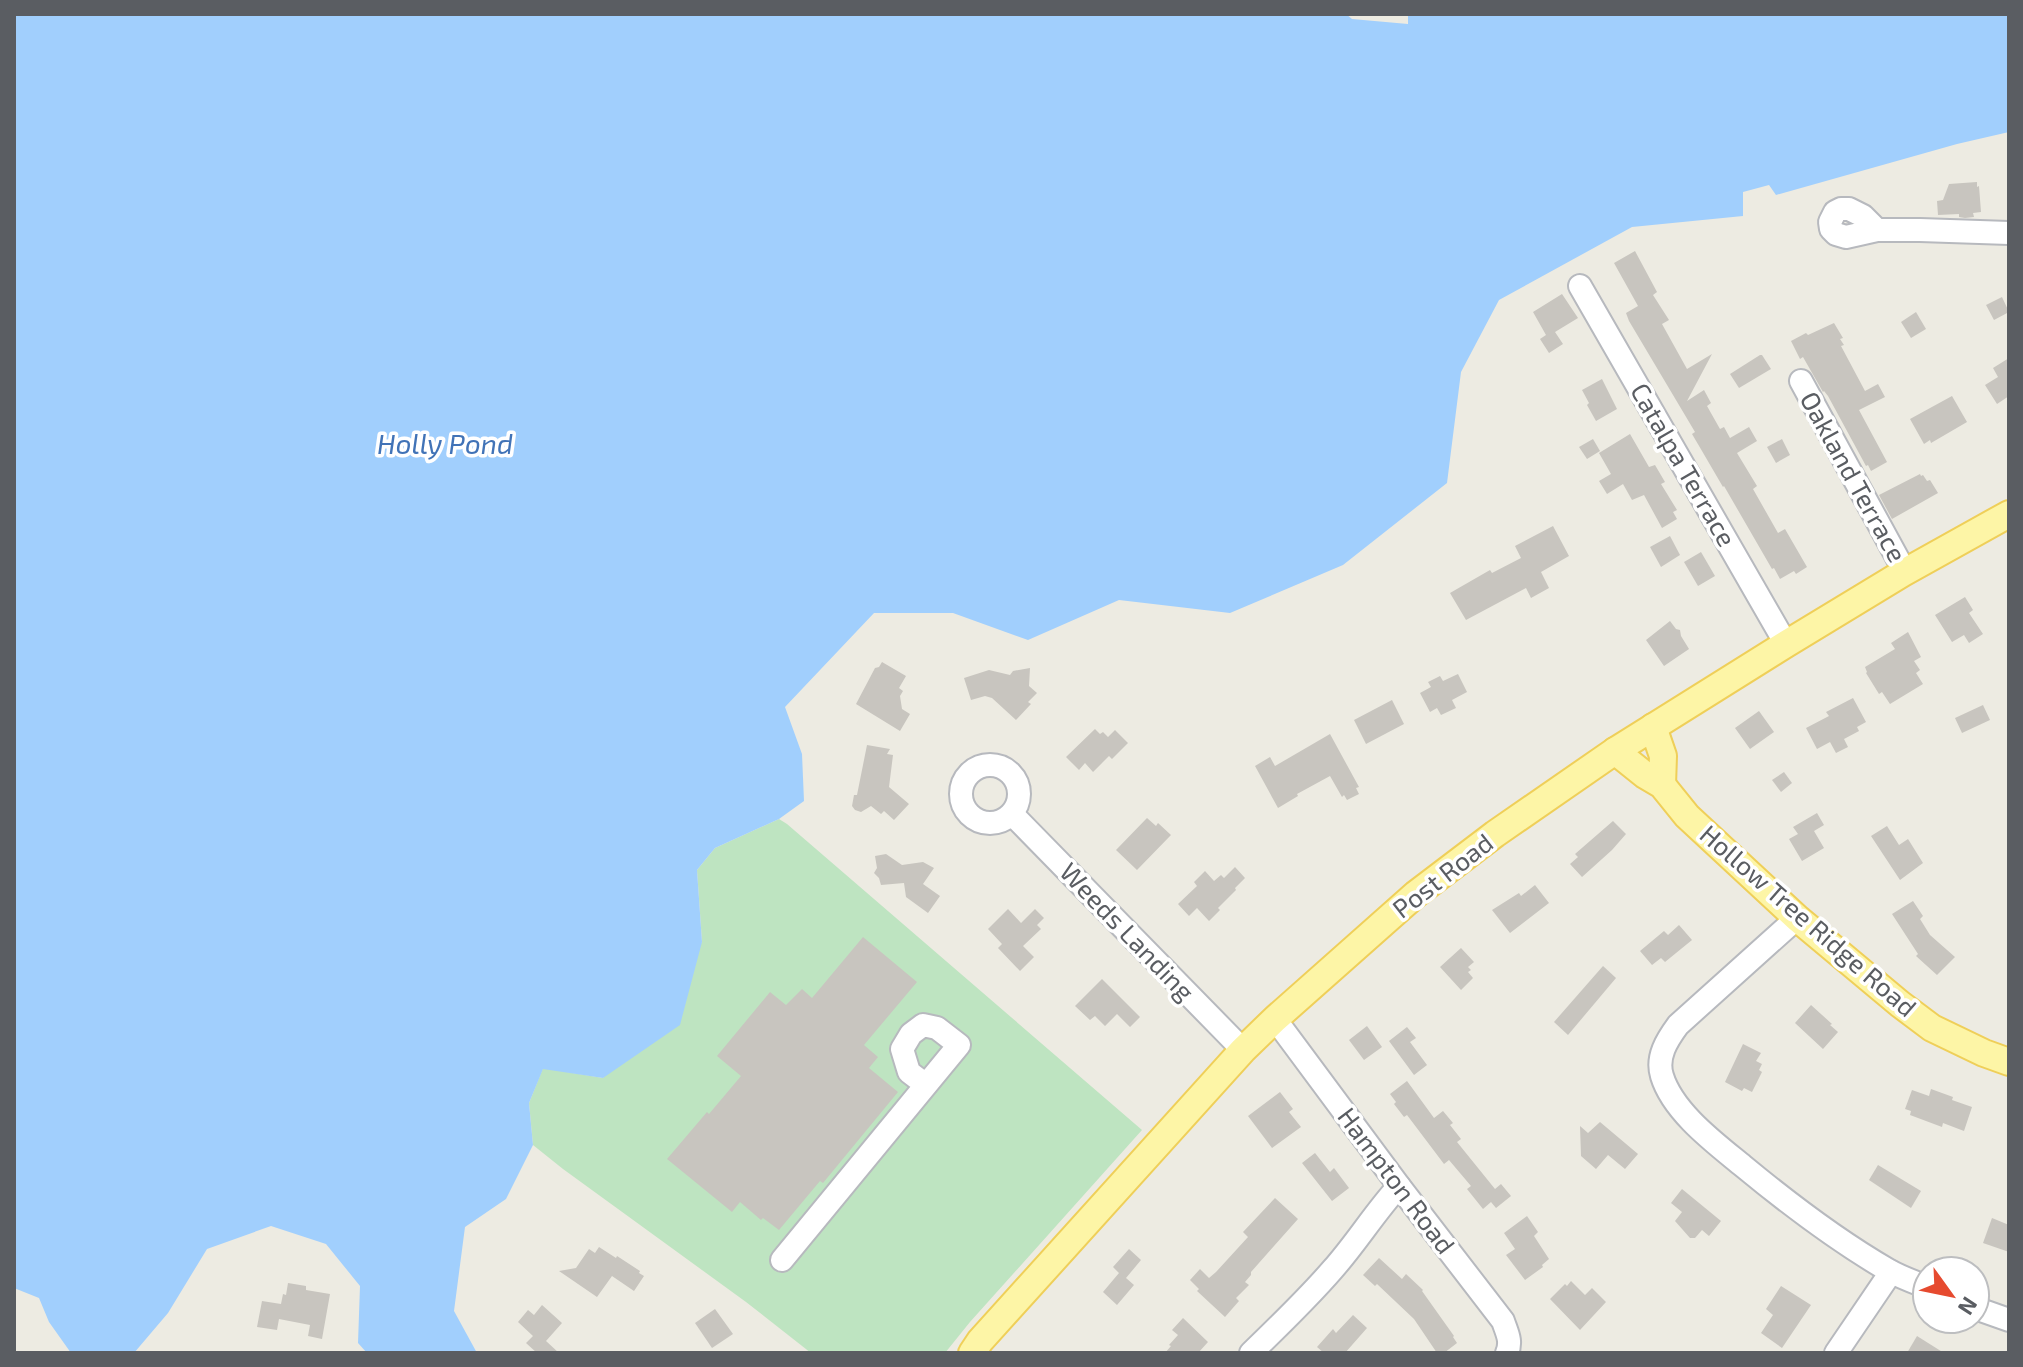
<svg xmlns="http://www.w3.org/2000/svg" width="2023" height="1367" font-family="'Exo 2',sans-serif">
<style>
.green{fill:#bee4c1}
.water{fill:#a1cffd}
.building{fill:#c8c5bf}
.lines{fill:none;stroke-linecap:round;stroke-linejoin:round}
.minor-casing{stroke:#b7b9be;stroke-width:26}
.major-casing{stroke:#efcf59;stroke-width:30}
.minor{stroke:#fff;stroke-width:22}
.major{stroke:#fdf5a6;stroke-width:26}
.labels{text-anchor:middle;stroke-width:7;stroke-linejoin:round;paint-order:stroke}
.street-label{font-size:26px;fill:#5a5d62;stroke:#fff}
.water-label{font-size:28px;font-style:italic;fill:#4173b7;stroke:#fff}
</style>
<rect width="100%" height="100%" fill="#edebe2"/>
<path class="green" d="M779,819L787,824L1142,1130L970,1322L945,1353H811L746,1302L563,1169L533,1145L529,1103L543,1068L603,1078L702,942L697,870L715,848Z"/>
<path class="water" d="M14,14H1346L1352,19L1408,24V14H2009V132L1957,144L1776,195L1769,185L1743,192V216L1632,227L1499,300L1461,372L1447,483L1343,565L1230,613L1119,600L1028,640L953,613H874L785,707L802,754L804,801L779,819L715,848L697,870L702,942L680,1025L603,1078L543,1069L529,1103L533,1145L506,1199L465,1227L454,1311L477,1353H367L358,1343L360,1286L326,1244L271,1226L207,1249L168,1313L134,1353H71L49,1322L39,1298L14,1288Z"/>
<g class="building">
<path d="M1977,182V187L1979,186L1981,212L1973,213L1974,217L1965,218L1959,217V214L1938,215L1937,201L1943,200L1949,184Z"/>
<path d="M1635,251L1657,292L1653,295L1669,320L1662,324L1687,369L1712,354L1687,401L1704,390L1711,403L1707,406L1720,429L1724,427L1730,438L1749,427L1757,441L1737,453L1757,486L1753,489L1778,533L1785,529L1807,567L1796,574L1794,571L1780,579L1774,568L1772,569L1724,486L1723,487L1702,451L1692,434L1695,432L1629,321L1626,313L1638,306L1614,263Z"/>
<path d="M1562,294L1578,318L1555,332L1563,344L1549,353L1540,339L1546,335L1533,312Z"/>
<path d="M2002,297L2009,312L1994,320L1986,305Z"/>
<path d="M1916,312L1926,329L1911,338L1901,322Z"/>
<path d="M1834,323L1843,338L1840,339L1844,345L1841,346L1865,391L1878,384L1885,397L1859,410L1887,462L1871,471L1868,465L1866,466L1828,396L1824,391L1823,392L1803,357L1800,359L1791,341L1806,333L1808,335Z"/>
<path d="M1760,355H1762L1771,369L1739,388L1730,374Z"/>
<path d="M2009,358V396L1997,404L1985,385L1998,377L1993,368Z"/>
<path d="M1602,379L1617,409L1596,421L1587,405L1589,403L1582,390Z"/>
<path d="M1952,396L1967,422L1931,443L1930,440L1924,444L1910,419Z"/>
<path d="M1630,434L1649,467L1655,465L1665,482L1661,484L1677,510L1673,512L1677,519L1662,528L1644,495L1632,500L1623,484L1607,494L1599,481L1611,474L1599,453Z"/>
<path d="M1593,439L1600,451L1587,459L1579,447Z"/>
<path d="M1782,439L1790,455L1776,463L1767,447Z"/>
<path d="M1920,474L1921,476L1923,475L1927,481L1930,480L1938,493L1892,519L1879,495Z"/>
<path d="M1553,526L1569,556L1541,572L1549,588L1531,598L1526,588L1466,620L1450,593L1490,570L1492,573L1521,558L1515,546Z"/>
<path d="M1670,536L1680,555L1661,567L1650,547Z"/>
<path d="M1701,552L1715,576L1698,586L1684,562Z"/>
<path d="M1965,597L1973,610L1969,613L1983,634L1969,643L1964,635L1952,642L1935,615Z"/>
<path d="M1670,621L1676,629L1680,630L1681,636L1689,649L1664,666L1646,640Z"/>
<path d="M1908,632L1921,657L1914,661L1920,670L1916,673L1923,684L1890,704L1882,692L1879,694L1866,673L1867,672L1865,667L1895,649L1891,643Z"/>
<path d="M882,662L906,676L899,688L903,691L900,696L902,709L910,714L900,731L856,704L875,668L879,667Z"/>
<path d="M1030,668L1029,686L1037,693L1028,702L1031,704L1016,720L992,698L985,696L971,700L964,678L989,670L1010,675L1013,671Z"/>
<path d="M1458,674L1467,692L1452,700L1456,708L1441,715L1437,708L1430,712L1420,693L1431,687L1428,682L1440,676L1443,681Z"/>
<path d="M1853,698L1866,722L1857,727L1859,731L1844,739L1848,747L1836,753L1830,742L1817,749L1806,728L1829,716L1826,712Z"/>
<path d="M1392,700L1404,724L1366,744L1354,720Z"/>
<path d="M1983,705L1990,720L1962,733L1955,718Z"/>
<path d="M1759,711L1774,732L1750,749L1735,728Z"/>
<path d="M1095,729L1100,734L1103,732L1108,737L1115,730L1128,743L1112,759L1109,756L1093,772L1085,763L1079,770L1066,757Z"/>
<path d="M1330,734L1359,787L1356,788L1359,794L1347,800L1344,795L1342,797L1330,776L1297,794L1298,796L1278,808L1255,766L1270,757L1275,766Z"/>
<path d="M867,745L890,749L887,754L893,755L889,787L909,804L894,820L884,811L881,814L871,806L861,812L855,810L852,806L854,795H857Z"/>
<path d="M1784,772L1792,783L1781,792L1772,780Z"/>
<path d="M1817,813L1824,825L1814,831L1824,848L1802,861L1789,839L1798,834L1793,827Z"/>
<path d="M1147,818L1156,826L1158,823L1171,835L1137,870L1116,850Z"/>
<path d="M1613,821L1626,834L1612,850L1582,877L1570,864L1578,857L1575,854Z"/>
<path d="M1887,826L1899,845L1908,839L1923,863L1900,880L1871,836Z"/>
<path d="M886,854L902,865L923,862L934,868L923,884L940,896L928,913L906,897L904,883L881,885L879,878L874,873L877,868L875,856Z"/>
<path d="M1235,867L1245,878L1235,888L1236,890L1218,908L1220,910L1209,921L1197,908L1189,916L1178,904L1197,886L1194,882L1205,871L1214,881L1221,875L1224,878Z"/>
<path d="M1535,885L1549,903L1510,933L1492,910L1519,893L1521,896Z"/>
<path d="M1913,901L1923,916L1920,919L1930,935L1955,957L1937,975L1916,956L1918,954L1892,914Z"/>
<path d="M1008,909L1021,923L1035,909L1044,918L1037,925L1041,929L1023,946L1034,957L1020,971L998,948L1002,944L988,929Z"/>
<path d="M1679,925L1692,940L1665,962L1661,958L1652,965L1640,951L1664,931L1668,935Z"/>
<path d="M863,937L917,982L864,1045L878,1057L869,1068L898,1092L823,1183L820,1181L779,1230L763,1218L761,1220L740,1202L732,1212L667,1159L707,1112L709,1114L741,1076L717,1056L770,992L786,1005L802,989L812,998Z"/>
<path d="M1461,948L1474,962L1468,967L1471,970L1468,972L1473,978L1461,990L1440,967Z"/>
<path d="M1603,966L1616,978L1568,1035L1554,1022Z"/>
<path d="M1102,979L1140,1017L1130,1027L1117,1014L1105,1026L1095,1016L1090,1020L1075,1006Z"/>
<path d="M1811,1005L1832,1024L1830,1025L1838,1032L1823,1049L1795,1023Z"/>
<path d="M1367,1026L1382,1047L1364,1060L1349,1040Z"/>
<path d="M1407,1027L1416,1038L1410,1042L1427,1065L1414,1075L1389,1041Z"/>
<path d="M1743,1044L1761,1053L1756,1061L1762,1064L1759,1070L1762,1072L1752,1092L1744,1088L1742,1091L1725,1082Z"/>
<path d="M1407,1081L1434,1118L1443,1111L1453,1123L1450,1125L1461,1139L1457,1142L1495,1189L1501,1184L1511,1196L1496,1208L1491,1202L1483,1209L1467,1189L1471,1186L1449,1160L1444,1164L1407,1115L1404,1117L1394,1104L1396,1102L1390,1094Z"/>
<path d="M1931,1089L1953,1097L1952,1100L1972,1107L1964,1131L1943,1123L1942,1127L1910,1115L1911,1111L1905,1109L1912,1090L1929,1096Z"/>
<path d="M1280,1092L1293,1109L1289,1112L1301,1127L1272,1148L1248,1116Z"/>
<path d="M1600,1122L1638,1154L1625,1169L1608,1155L1596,1169L1581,1156L1580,1126L1588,1133Z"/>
<path d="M1315,1153L1330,1172L1334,1168L1349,1188L1332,1201L1302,1163Z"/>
<path d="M1878,1165L1921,1191L1911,1208L1869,1180Z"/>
<path d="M1682,1189L1721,1221L1709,1236L1702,1230L1695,1238H1690L1675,1221L1682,1212L1671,1203Z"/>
<path d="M1275,1198L1298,1219L1251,1272V1275L1245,1282L1249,1285L1236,1298L1239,1301L1225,1317L1197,1291L1199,1289L1190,1280L1200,1269L1209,1278L1216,1272L1248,1237L1243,1232Z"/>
<path d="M1527,1216L1538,1232L1534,1236L1549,1259L1542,1265L1543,1267L1525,1280L1506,1255L1515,1249L1504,1233Z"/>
<path d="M1992,1218L2009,1225V1252L1983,1243Z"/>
<path d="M599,1247L616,1258L617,1256L640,1271L639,1273L644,1276L634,1291L612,1276L597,1297L559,1271L576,1268L589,1249L595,1253Z"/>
<path d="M1129,1249L1141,1260L1126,1278L1134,1285L1117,1305L1103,1292L1119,1273L1113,1267Z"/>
<path d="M1379,1258L1402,1279L1406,1274L1423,1290L1422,1291L1454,1336L1453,1337L1457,1343L1444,1353H1437L1414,1319L1377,1284L1375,1286L1363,1275Z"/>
<path d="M1571,1281L1585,1295L1592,1288L1606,1302L1580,1330L1550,1299L1565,1284L1567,1286Z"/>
<path d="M288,1283L306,1286V1290L330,1294L322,1339L308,1336L310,1325L279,1319L277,1330L257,1327L262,1301L281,1304L283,1294L286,1295Z"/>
<path d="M1781,1286L1811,1305L1782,1348L1761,1333L1773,1315L1766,1309Z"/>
<path d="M542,1305L562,1323L546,1341L559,1353H537L526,1343L533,1336L518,1322L528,1310L534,1315Z"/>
<path d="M715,1309L733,1334L712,1348L695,1323Z"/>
<path d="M1353,1315L1367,1328L1345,1353H1324L1317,1347L1333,1329L1336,1333Z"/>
<path d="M1183,1318L1208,1342L1198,1353H1165L1171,1346L1169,1345L1178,1335L1172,1330Z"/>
<path d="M1917,1336L1944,1353H1907Z"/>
</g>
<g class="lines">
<g class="minor-casing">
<g id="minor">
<path d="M1877,230L1863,216L1849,209H1841L1835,212L1830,222L1831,229L1836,234L1846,237L1877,230H1920L2009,233"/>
<path d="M1580,286L1786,644"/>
<path d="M1801,381L1905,572"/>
<circle cx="990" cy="794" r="29"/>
<path d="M1012,814L1243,1050"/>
<path d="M1797,918L1678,1025C1667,1040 1656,1057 1662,1076C1673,1112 1715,1143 1743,1166C1789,1204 1836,1240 1888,1270C1900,1277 1914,1282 1927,1287"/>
<path d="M1275,1019L1399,1186L1503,1321C1507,1333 1512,1341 1507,1353"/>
<path d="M782,1260C841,1188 900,1117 959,1045L937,1028L923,1025L911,1034L902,1049L909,1072L926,1085"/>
<path d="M1975,1308L2009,1320"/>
<path d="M1251,1353C1279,1326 1308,1298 1333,1269C1357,1242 1375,1212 1399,1186"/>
<path d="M1836,1353L1891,1272"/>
</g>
</g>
<g class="major-casing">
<g id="major">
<path d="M1653,727L1663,756L1662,785"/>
<path d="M1615,751L1645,775L1662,785L1687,816L1797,918L1900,1004L1932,1028L1984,1053L2009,1062"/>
<path d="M972,1353L980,1341L1243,1050L1275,1019L1416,894L1495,834L1615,751L1786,644L1903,573L2009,514"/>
</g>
</g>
<use href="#minor" class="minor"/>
<use href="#major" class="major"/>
</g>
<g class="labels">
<g class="street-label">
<text transform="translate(1683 465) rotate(60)" y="9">Catalpa Terrace</text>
<text transform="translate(1853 477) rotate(61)" y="9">Oakland Terrace</text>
<text transform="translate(1443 876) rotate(-38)" y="9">Post Road</text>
<text transform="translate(1808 921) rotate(41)" y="9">Hollow Tree Ridge Road</text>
<text transform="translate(1127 932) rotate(46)" y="9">Weeds Landing</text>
<text transform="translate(1396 1181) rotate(53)" y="9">Hampton Road</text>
</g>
<g class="water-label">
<text x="445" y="454">Holly Pond</text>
</g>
</g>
<rect width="2023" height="1367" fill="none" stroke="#5a5d62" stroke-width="32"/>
<g transform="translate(1951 1295) rotate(123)"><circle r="38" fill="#ffffff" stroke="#bdbec0" stroke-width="2"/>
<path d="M0-6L14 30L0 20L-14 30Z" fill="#e64a2f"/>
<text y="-12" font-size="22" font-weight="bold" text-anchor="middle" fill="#5a5d62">N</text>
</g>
</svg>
